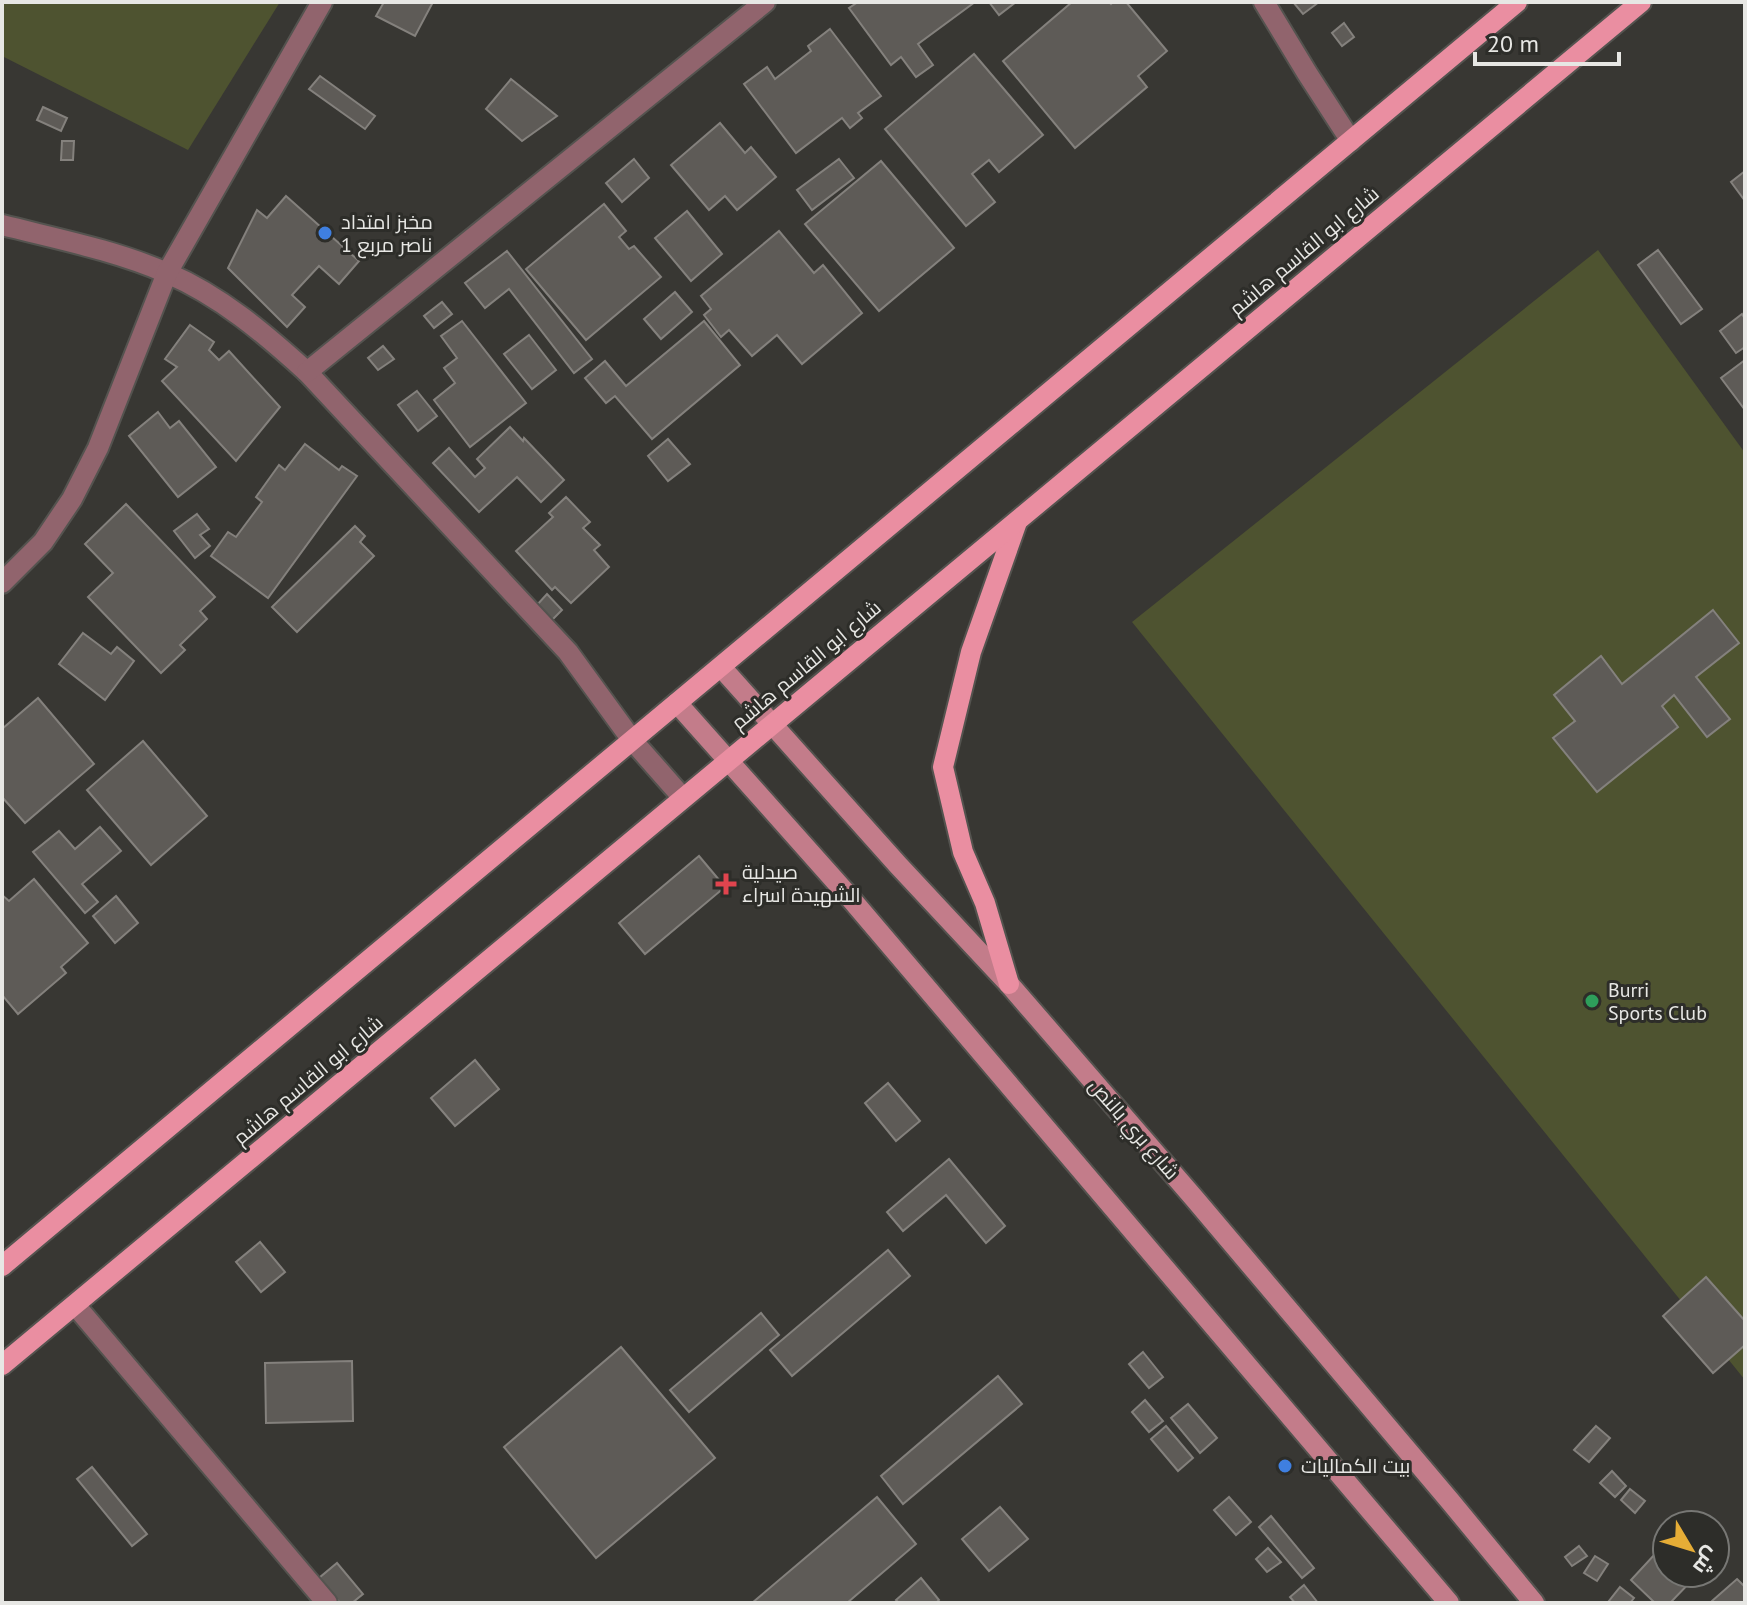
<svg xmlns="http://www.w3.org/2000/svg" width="1747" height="1605" font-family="'PT Sans',Cairo,sans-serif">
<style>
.green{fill:#4e5330}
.building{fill:#5e5b57;stroke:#84817d;stroke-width:2}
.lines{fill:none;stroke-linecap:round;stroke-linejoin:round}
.street-casing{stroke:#54534f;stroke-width:24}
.secondary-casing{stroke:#54534f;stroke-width:24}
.primary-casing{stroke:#54534f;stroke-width:24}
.street{stroke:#91646d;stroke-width:20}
.secondary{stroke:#c37c8a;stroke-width:20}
.primary{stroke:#ea8ea1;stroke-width:20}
.shop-dot{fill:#3f7fe0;stroke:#2d2d29;stroke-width:3}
.health-dot{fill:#e0444e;stroke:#2d2d29;stroke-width:3}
.leisure-dot{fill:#2e9e5b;stroke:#2d2d29;stroke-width:3}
.labels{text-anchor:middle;stroke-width:6;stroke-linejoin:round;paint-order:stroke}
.poi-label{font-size:20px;fill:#e7e7e4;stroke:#2d2d29;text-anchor:start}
.street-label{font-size:20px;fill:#e7e7e4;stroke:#2d2d29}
</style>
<rect width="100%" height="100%" fill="#383733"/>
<g class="green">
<path d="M2,2H280L188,150L2,56Z"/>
<path d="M1598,250L1745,453V1380L1132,622Z"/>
</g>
<g class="building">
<path d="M384,2H433L415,36L376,16Z"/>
<path d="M858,2H975L918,44L933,65L916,77L901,57L891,65L849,8Z"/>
<path d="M989,2H1016L999,15Z"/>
<path d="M1072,2H1109L1111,4L1113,2H1126L1167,51L1138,76L1147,87L1075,148L1003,61Z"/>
<path d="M1293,2H1319L1303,14Z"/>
<path d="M1344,23L1354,37L1342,46L1332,33Z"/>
<path d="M830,29L881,96L858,113L862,118L850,128L842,118L796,153L744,84L767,67L775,79L811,51L808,46Z"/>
<path d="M974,54L1043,135L999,172L989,160L972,174L995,202L966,226L885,129Z"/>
<path d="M320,76L375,116L365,129L309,89Z"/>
<path d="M511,79L557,116L522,141L486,109Z"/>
<path d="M43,107L67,118L61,131L37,120Z"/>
<path d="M720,123L745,153L751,147L776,177L737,210L725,196L709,210L671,165Z"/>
<path d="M62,141H74L73,160H61Z"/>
<path d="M634,159L649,178L622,202L606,183Z"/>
<path d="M839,159L854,178L812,210L797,190Z"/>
<path d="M881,161L954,248L879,311L805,224Z"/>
<path d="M1745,171V201L1731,182Z"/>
<path d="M286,196L359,261L339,284L319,266L292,295L305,307L287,327L228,268L257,210L267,218Z"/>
<path d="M604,204L626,231L619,237L629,249L634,246L661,277L586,340L526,269Z"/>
<path d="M687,211L722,254L691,281L655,238Z"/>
<path d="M779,231L814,273L823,265L862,313L802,364L777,335L752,356L729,330L721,337L704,315L711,309L701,296Z"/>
<path d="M1658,250L1702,309L1681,324L1638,265Z"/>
<path d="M507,251L592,359L574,373L509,289L485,308L465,283Z"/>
<path d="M675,292L692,312L661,339L644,319Z"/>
<path d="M442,302L452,314L434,328L424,316Z"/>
<path d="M1742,314L1745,319V347L1736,353L1720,331Z"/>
<path d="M462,321L526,403L470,447L434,400L455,383L444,368L457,358L441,336Z"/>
<path d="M704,321L740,365L652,439L615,396L606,403L585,378L605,361L626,386Z"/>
<path d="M190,325L214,342L209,350L219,360L229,351L280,407L236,461L162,381L177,367L165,359Z"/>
<path d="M529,335L556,370L532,389L504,354Z"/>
<path d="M383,346L394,359L378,370L368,358Z"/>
<path d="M1745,360V410L1721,378Z"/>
<path d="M417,391L437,416L418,431L398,405Z"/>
<path d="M158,412L170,428L179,421L216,467L178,497L129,436Z"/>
<path d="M510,427L523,441L524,438L564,480L541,502L517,477L479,512L433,463L449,448L475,477L485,468L477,459Z"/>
<path d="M668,439L690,464L668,481L648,456Z"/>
<path d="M305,444L339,470L342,466L357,476L268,598L211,556L228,532L236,537L262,502L256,497L279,465L285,470Z"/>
<path d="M566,497L590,522L583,528L600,545L594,550L609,567L571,603L555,587L552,590L516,551L553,517L549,513Z"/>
<path d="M126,504L215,597L200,611L207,619L180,645L185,650L161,673L88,597L113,573L85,544Z"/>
<path d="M197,514L209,529L200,535L210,546L195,558L174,531Z"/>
<path d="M355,526L365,536L360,542L374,556L297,632L272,607Z"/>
<path d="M547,594L562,610L551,621L536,606Z"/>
<path d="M1713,610L1739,643L1696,677L1730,719L1707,737L1674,695L1662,706L1678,727L1597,792L1553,738L1575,721L1554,695L1601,656L1622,684Z"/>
<path d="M83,633L111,654L117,647L134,661L105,700L59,664Z"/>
<path d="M38,698L94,764L25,823L2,797V729Z"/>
<path d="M143,741L207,816L151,865L87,790Z"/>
<path d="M100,827L121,851L82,884L98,902L85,913L33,852L59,831L75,849Z"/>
<path d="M699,856L725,887L645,954L619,923Z"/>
<path d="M34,879L88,943L61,967L66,973L18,1014L2,995V895L9,901Z"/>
<path d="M116,896L138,923L115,943L93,916Z"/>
<path d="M475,1060L499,1089L455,1126L431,1098Z"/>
<path d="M888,1083L920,1121L896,1141L865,1103Z"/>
<path d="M949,1159L1005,1226L986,1243L946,1195L903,1231L887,1212Z"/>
<path d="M260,1242L285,1272L261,1292L236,1262Z"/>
<path d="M888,1250L910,1276L792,1376L770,1350Z"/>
<path d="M1706,1277L1745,1321V1345L1713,1373L1663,1316Z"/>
<path d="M761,1313L779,1335L689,1412L670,1390Z"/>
<path d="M621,1347L715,1458L596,1558L504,1447Z"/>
<path d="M1143,1352L1163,1377L1149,1388L1129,1364Z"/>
<path d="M352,1361L353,1421L266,1423L265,1363Z"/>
<path d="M998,1376L1022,1404L903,1504L881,1476Z"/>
<path d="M1145,1400L1163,1421L1149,1432L1132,1412Z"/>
<path d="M1188,1404L1217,1438L1200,1453L1171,1418Z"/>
<path d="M1166,1426L1193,1458L1178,1471L1151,1439Z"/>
<path d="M1596,1426L1610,1438L1589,1462L1574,1450Z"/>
<path d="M92,1467L147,1534L132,1546L77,1479Z"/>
<path d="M1612,1471L1626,1486L1615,1497L1600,1483Z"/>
<path d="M1630,1489L1645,1501L1635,1513L1621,1500Z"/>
<path d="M877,1497L916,1544L847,1603H752Z"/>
<path d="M1229,1497L1251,1522L1236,1535L1214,1510Z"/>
<path d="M1000,1507L1028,1539L989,1571L962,1539Z"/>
<path d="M1271,1516L1314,1568L1302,1578L1259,1527Z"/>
<path d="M1667,1541V1573H1699L1670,1603H1655L1631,1580Z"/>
<path d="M1579,1546L1587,1556L1572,1566L1565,1557Z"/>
<path d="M1268,1548L1281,1562L1267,1572L1256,1559Z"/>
<path d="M1595,1556L1608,1564L1597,1581L1584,1573Z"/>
<path d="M337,1563L363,1594L352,1603H340L319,1578Z"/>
<path d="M921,1578L939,1600L936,1603H899L896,1600Z"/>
<path d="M1737,1579L1745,1587V1603H1713L1712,1601Z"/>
<path d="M1304,1585L1318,1603H1295L1290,1597Z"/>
<path d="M1620,1587L1634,1598L1630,1603H1611L1609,1601Z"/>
</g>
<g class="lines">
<g class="street-casing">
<g id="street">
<path d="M1264,2L1307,73L1351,141"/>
<path d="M2,225C57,239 114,250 167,273C221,296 265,334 307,372L568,652L632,740L683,798"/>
<path d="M307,372L765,2"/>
<path d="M2,583L43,542L72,499L98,448L167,273L322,2"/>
<path d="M75,1305L327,1603"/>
</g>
</g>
<g class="secondary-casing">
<g id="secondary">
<path d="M721,667L898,865L1009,984L1194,1198L1450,1501L1534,1603"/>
<path d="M677,703L846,893L1449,1603"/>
</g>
</g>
<g class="primary-casing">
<g id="primary">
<path d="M1009,984L985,903L963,852L943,767L971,652L1017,522"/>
<path d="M2,1266L1517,2"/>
<path d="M2,1365L1641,2"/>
</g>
</g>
<use href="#street" class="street"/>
<use href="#secondary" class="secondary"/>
<use href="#primary" class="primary"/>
</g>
<g class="shop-dot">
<circle cx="325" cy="233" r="8"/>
<circle cx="1285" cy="1466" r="8"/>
</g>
<path class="health-dot" d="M722 872h8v8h8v8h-8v8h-8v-8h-8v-8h8z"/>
<circle class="leisure-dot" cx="1592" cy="1001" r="8"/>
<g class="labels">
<g class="poi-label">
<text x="341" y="229">مخبز امتداد<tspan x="341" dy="23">ناصر مربع 1</tspan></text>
<text x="742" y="879">صيدلية<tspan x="742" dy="23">الشهيدة اسراء</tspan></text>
<text x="1608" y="997">Burri<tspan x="1608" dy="23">Sports Club</tspan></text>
<text x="1301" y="1473">بيت الكماليات</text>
</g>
<g class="street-label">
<text transform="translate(1304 251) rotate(-40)" y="7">شارع ابو القاسم هاشم</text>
<text transform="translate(806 665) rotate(-40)" y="7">شارع ابو القاسم هاشم</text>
<text transform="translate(308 1080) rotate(-40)" y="7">شارع ابو القاسم هاشم</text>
<text transform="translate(1134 1129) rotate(49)" y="7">شارع بري بالنص</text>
</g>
</g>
<rect width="1747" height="1605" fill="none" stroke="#e7e7e4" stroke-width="8"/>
<g transform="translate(1691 1549) rotate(128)"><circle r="38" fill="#2d2d29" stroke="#777774" stroke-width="2"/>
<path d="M0-6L14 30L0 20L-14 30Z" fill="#e6ad36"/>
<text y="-12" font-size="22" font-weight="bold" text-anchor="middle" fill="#e7e7e4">ش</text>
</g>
<path d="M1475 52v12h144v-12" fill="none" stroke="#e7e7e4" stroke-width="4"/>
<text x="1487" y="52" font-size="24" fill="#e7e7e4" stroke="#2d2d29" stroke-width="6" paint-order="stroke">20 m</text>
</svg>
